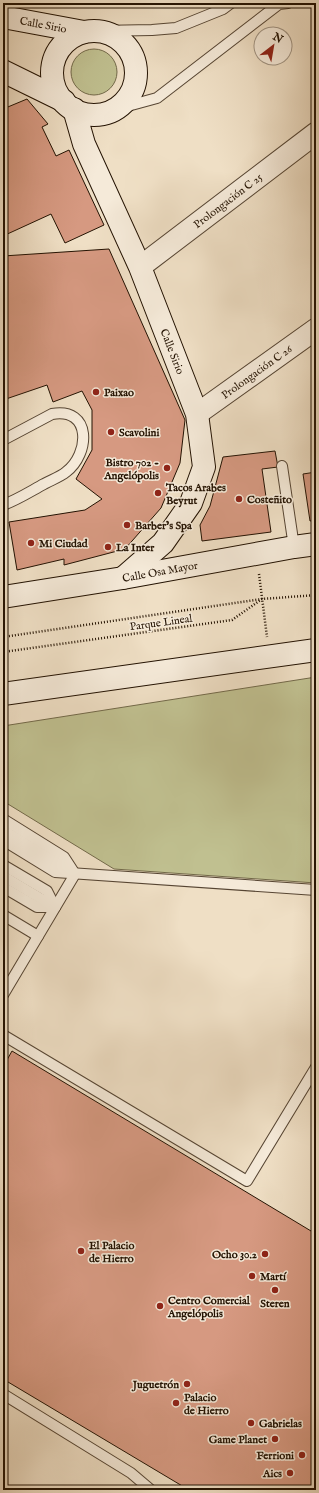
<svg xmlns="http://www.w3.org/2000/svg" width="319" height="1493" font-family="'IM FELL English',serif">
<style>
.green{fill:#c0c090;stroke:#726949}
.building{fill:#d69981;stroke:#231202}
.lines{fill:none;stroke-linecap:round;stroke-linejoin:round}
.lane-casing{stroke:#564533;stroke-width:12}
.street-casing{stroke:#564533;stroke-width:23}
.secondary-casing{stroke:#231202;stroke-width:24}
.path{stroke:#231202;stroke-width:2.5;stroke-dasharray:1 2;stroke-linecap:butt}
.lane{stroke:#f5ead9;stroke-width:10}
.street{stroke:#f5ead9;stroke-width:21}
.secondary{stroke:#f5ead9;stroke-width:22}
.poi-dot{fill:#8f2418;stroke:#f5ead9;stroke-width:1.5}
.labels{text-anchor:middle;stroke-width:3;stroke-linejoin:round;paint-order:stroke}
.street-label{font-size:11px;fill:#231202;stroke:#f5ead9}
.poi-label{font-size:11px;font-weight:bold;fill:#231202;stroke:#f5ead9;text-anchor:start}
</style>
<rect width="100%" height="100%" fill="#efdfc5"/>
<filter id="stains"><feTurbulence type="fractalNoise" baseFrequency=".005" numOctaves="4"/><feColorMatrix values="0 0 0 0 .2 0 0 0 0 .09 0 0 0 0 .02 0 0 0 .5 -.17"/></filter>
<radialGradient id="worn" r=".72"><stop offset=".6" stop-color="#630" stop-opacity="0"/><stop offset="1" stop-color="#630" stop-opacity=".3"/></radialGradient>
<g class="green">
<circle cx="94" cy="72" r="23"/>
<path d="M316,677V883L114,869L3,801V726Z"/>
</g>
<g class="building">
<path d="M27,99L48,124L42,127L56,156L69,150L104,225L65,243L51,214L3,236V109Z"/>
<path d="M109,249L185,420L180,463L161,508L125,549L64,565V559L17,570L9,522L85,510L102,499L76,479L92,450V410L82,391L53,402L47,385L3,400V256Z"/>
<path d="M275,451L278,467L262,469L271,532L202,541L200,525L210,506L223,457Z"/>
<path d="M316,472V520L310,521L303,474Z"/>
<path d="M12,1051L316,1234V1490H189L3,1379V1067Z"/>
</g>
<g class="lines">
<g class="lane-casing">
<g id="lane">
<path d="M98,31L152,30L176,28L223,9L231,3"/>
<path d="M113,110L157,98L279,4L288,3"/>
<path d="M3,440L52,414C92,407 90,454 66,472C60,477 51,480 44,484C31,491 17,500 3,505"/>
<path d="M282,466L294,547"/>
<path d="M3,819L64,857L75,874"/>
<path d="M3,830L71,872"/>
<path d="M3,840L55,872L316,890"/>
<path d="M3,865L47,891L55,907"/>
<path d="M3,876L55,907"/>
<path d="M3,887L37,907H55"/>
<path d="M3,915L38,936"/>
<path d="M3,995L75,874"/>
<path d="M3,1035L247,1181L316,1067"/>
<path d="M3,1394L131,1473L151,1490"/>
</g>
</g>
<g class="street-casing">
<g id="street">
<path id="s1" d="M140,267L316,133"/>
<path id="s2" d="M197,414L316,329"/>
</g>
</g>
<g class="secondary-casing">
<g id="secondary">
<path id="s3" d="M3,17L84,32"/>
<circle cx="94" cy="73" r="42"/>
<path d="M3,71L64,101"/>
<path id="s4" d="M74,109L84,144L140,267L197,414L204,467L191,503L163,543L123,578"/>
<path id="s5" d="M3,597L123,578L294,547L316,544"/>
<path d="M3,694L316,650"/>
</g>
</g>
<g class="path">
<path d="M259,574L267,637"/>
<path d="M3,637L262,599"/>
<path d="M3,652L232,620L262,599L316,595"/>
</g>
<use href="#lane" class="lane"/>
<use href="#street" class="street"/>
<use href="#secondary" class="secondary"/>
</g>
<g class="poi-dot">
<circle cx="96" cy="392" r="4"/>
<circle cx="111" cy="432" r="4"/>
<circle cx="167" cy="468" r="4"/>
<circle cx="158" cy="493" r="4"/>
<circle cx="239" cy="499" r="4"/>
<circle cx="127" cy="525" r="4"/>
<circle cx="31" cy="543" r="4"/>
<circle cx="108" cy="547" r="4"/>
<circle cx="81" cy="1251" r="4"/>
<circle cx="265" cy="1254" r="4"/>
<circle cx="252" cy="1276" r="4"/>
<circle cx="275" cy="1290" r="4"/>
<circle cx="160" cy="1306" r="4"/>
<circle cx="187" cy="1384" r="4"/>
<circle cx="176" cy="1403" r="4"/>
<circle cx="251" cy="1423" r="4"/>
<circle cx="275" cy="1439" r="4"/>
<circle cx="302" cy="1455" r="4"/>
<circle cx="290" cy="1473" r="4"/>
</g>
<g class="labels">
<g class="street-label">
<text dy="4" stroke="none"><textPath href="#s3" startOffset="41">Calle Sirio</textPath></text>
<text dy="4" stroke="none"><textPath href="#s1" startOffset="110">Prolongación C 25</textPath></text>
<text dy="4" stroke="none"><textPath href="#s4" startOffset="262">Calle Sirio</textPath></text>
<text dy="4" stroke="none"><textPath href="#s2" startOffset="73">Prolongación C 26</textPath></text>
<text dy="4" stroke="none"><textPath href="#s5" startOffset="159">Calle Osa Mayor</textPath></text>
<text transform="translate(161 622) rotate(-8)" y="4">Parque Lineal</text>
</g>
<g class="poi-label">
<text x="104" y="396">Paixao</text>
<text x="119" y="436">Scavolini</text>
<text x="159" y="466" text-anchor="end">Bistro 702 -<tspan x="159" dy="13">Angelópolis</tspan></text>
<text x="166" y="491">Tacos Arabes<tspan x="166" dy="13">Beyrut</tspan></text>
<text x="247" y="503">Costeñito</text>
<text x="135" y="529">Barber’s Spa</text>
<text x="39" y="547">Mi Ciudad</text>
<text x="116" y="551">La Inter</text>
<text x="89" y="1249">El Palacio<tspan x="89" dy="13">de Hierro</tspan></text>
<text x="257" y="1258" text-anchor="end">Ocho 30.2</text>
<text x="260" y="1280">Martí</text>
<text x="168" y="1304">Centro Comercial<tspan x="168" dy="13">Angelópolis</tspan></text>
<text x="275" y="1307" text-anchor="middle">Steren</text>
<text x="179" y="1388" text-anchor="end">Juguetrón</text>
<text x="184" y="1401">Palacio<tspan x="184" dy="13">de Hierro</tspan></text>
<text x="259" y="1427">Gabrielas</text>
<text x="267" y="1443" text-anchor="end">Game Planet</text>
<text x="294" y="1459" text-anchor="end">Ferrioni</text>
<text x="282" y="1477" text-anchor="end">Aics</text>
</g>
</g>
<rect width="319" height="1493" fill="none" stroke="#efdfc5" stroke-width="16"/>
<rect x="4" y="4" width="311" height="1485" fill="none" stroke="#231202" stroke-width="2"/>
<rect x="8" y="8" width="303" height="1477" fill="none" stroke="#231202"/>
<g transform="translate(273 46) rotate(31)"><circle r="19" fill="#f5ead9" stroke="#a19483"/>
<path d="M0-3L7 15L0 10L-7 15Z" fill="#8f2418"/>
<text y="-6" font-size="11" font-weight="bold" text-anchor="middle" fill="#231202">N</text>
</g>
<rect width="100%" height="100%" filter="url(#stains)"/>
<rect width="100%" height="100%" fill="url(#worn)"/>
</svg>
